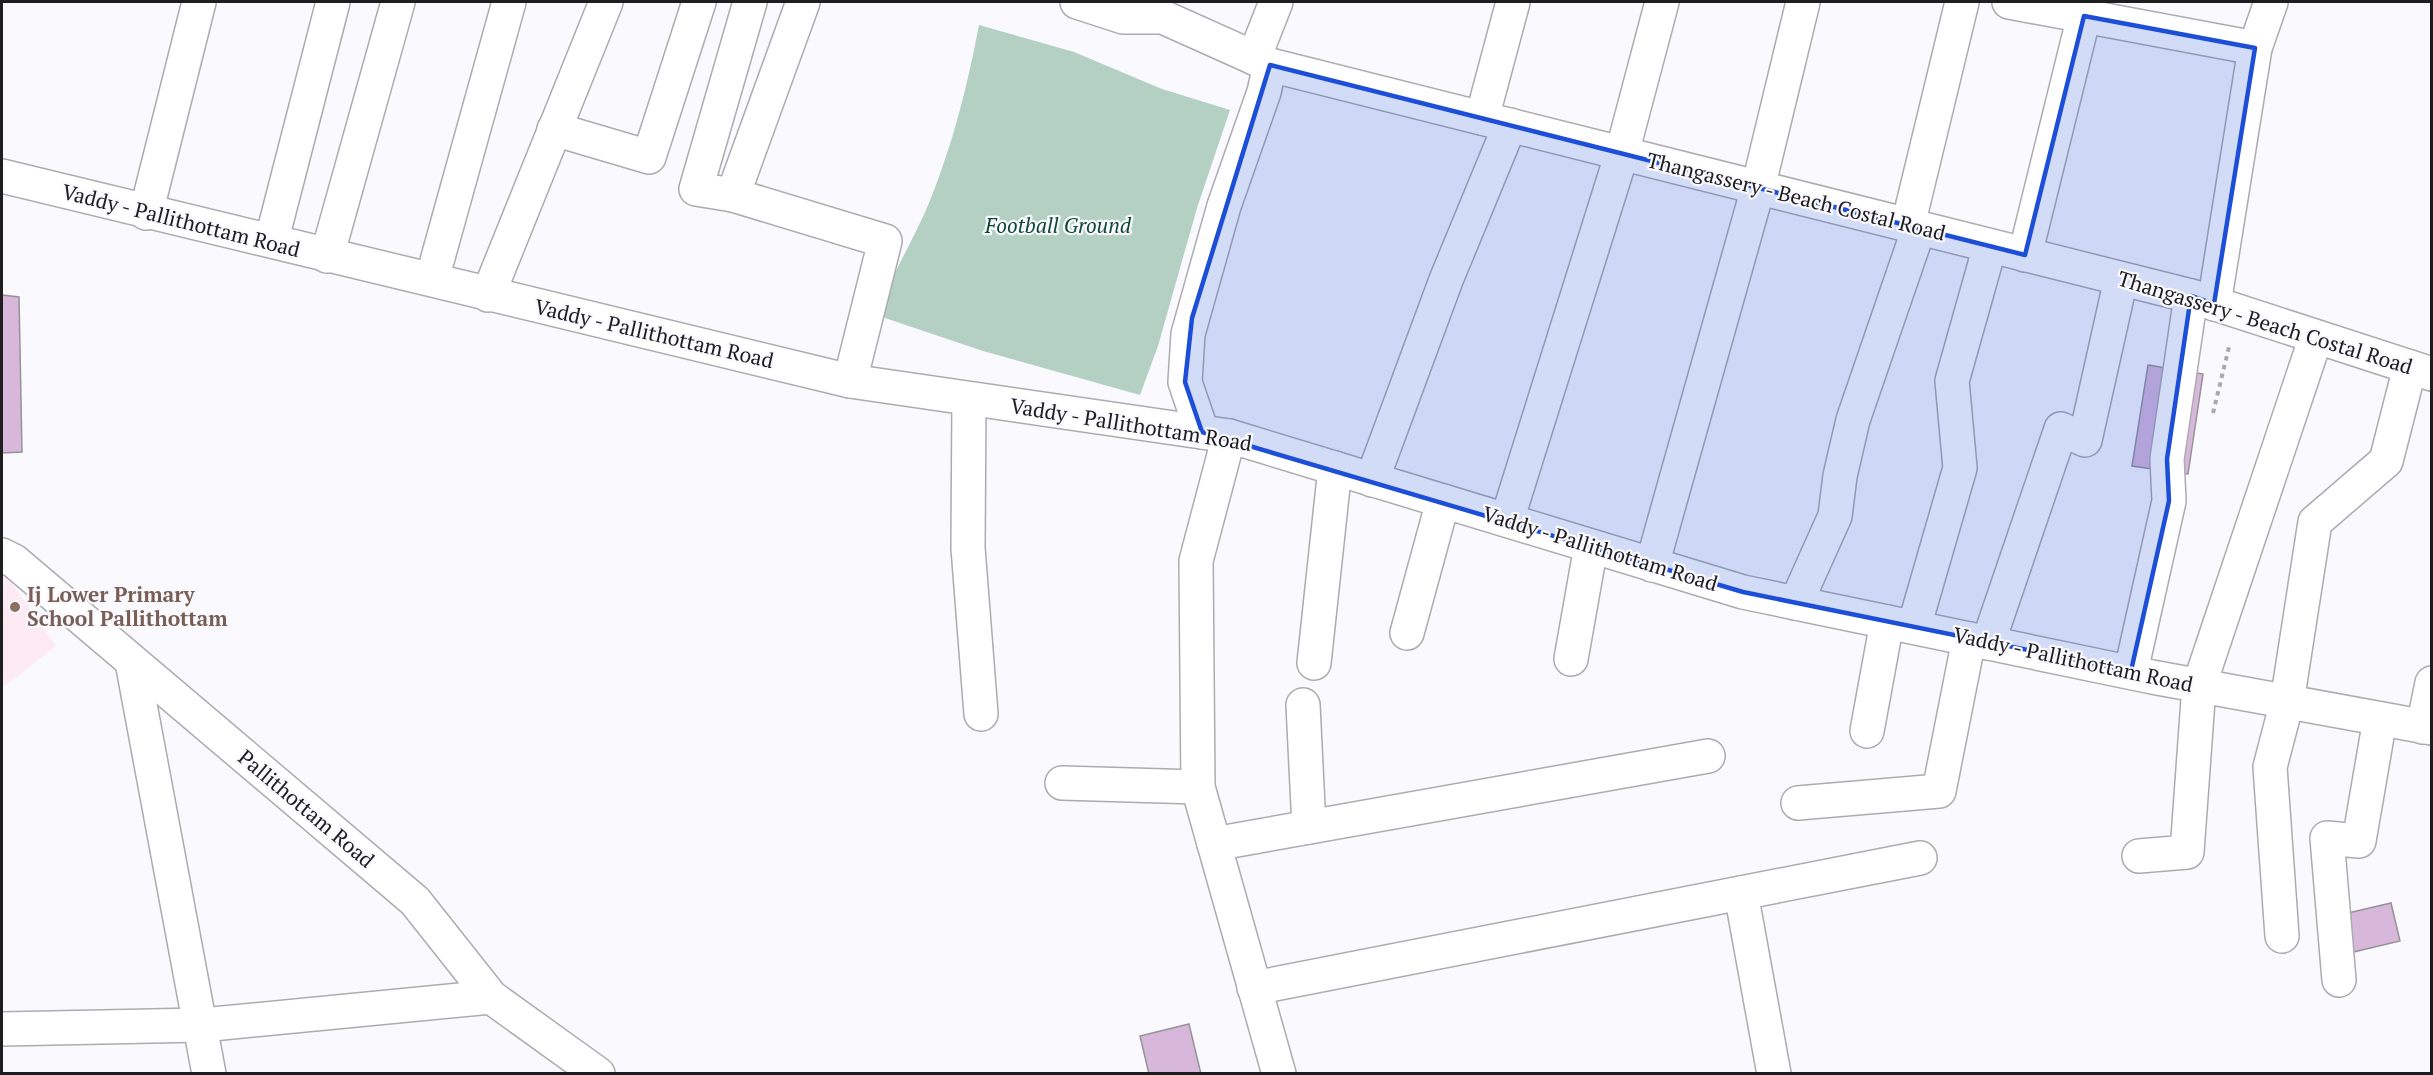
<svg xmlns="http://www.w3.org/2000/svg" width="2433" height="1075" font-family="'PT Serif',serif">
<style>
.education{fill:#fdeaf3}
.green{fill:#b4d0c2}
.building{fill:#d7b8db;stroke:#969397;stroke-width:1.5}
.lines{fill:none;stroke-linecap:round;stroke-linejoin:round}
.minor-casing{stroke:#acabb0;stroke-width:36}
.path{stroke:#a9a9ad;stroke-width:4;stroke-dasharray:4.5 4.5;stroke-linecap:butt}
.minor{stroke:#fff;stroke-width:33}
.marked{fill:#1d4ed8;fill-opacity:0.2;stroke:#1d4ed8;stroke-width:4.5;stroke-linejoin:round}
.education-dot{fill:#8d6e63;stroke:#faf9fe;stroke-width:2}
.labels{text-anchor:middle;stroke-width:4.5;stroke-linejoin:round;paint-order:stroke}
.street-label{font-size:21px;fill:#1e1e20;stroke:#faf9fe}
.park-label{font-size:21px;font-style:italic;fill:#0c4a34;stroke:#faf9fe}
.education-label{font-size:21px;font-weight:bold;fill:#785e54;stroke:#faf9fe;text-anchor:start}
</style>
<rect width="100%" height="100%" fill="#faf9fe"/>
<path class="education" d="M2,569L56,646L2,688Z"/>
<path class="green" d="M979,25L1074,52L1162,89L1230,110L1197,208L1158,346L1140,395L983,351L876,315C891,276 913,241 929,203C952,147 968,84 979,25Z"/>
<g class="building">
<path d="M2,295L19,297L22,452L2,453Z"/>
<path d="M2148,365L2203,374L2188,474L2132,466Z"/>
<path d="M2391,903L2400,941L2345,954L2335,916Z"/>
<path d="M1189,1024L1201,1074H1149L1140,1036Z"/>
</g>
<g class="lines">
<g class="minor-casing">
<g id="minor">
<path d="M803,2L733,195L885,241L850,381"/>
<path d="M1077,2L1123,17H1163L1270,65L2191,296L2432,374"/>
<path d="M2009,2L2255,48"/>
<path d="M1254,58L1276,2"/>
<path d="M1482,118L1513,2"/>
<path d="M554,129L649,157L699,2"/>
<path d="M2,176L850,381L1229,436L1743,592L2152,677L2432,728"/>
<path d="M733,195L696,189L750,2"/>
<path d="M146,213L199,2"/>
<path d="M1908,225L1962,2"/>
<path d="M275,227L333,2"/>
<path d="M2025,255L2084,16"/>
<path d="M327,256L398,2"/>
<path d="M437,261L509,2"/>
<path d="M488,295L606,2"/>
<path d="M2214,304L2255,48L2271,2"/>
<path d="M969,399L968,548L981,714"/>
<path d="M1202,432L1185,382L1188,334L1224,206L1264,92L1270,65"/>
<path d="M1229,436L1196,561L1198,787L1279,1074"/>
<path d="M1372,480L1446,280L1510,125"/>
<path d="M1507,520L1622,153L1662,2"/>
<path d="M2,555L14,561L415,901L491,997L598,1074"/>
<path d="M1652,565L1758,188L1803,2"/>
<path d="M1796,603L1835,516L1840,476L1853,420L1919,228"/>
<path d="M1914,627L1960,468L1952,381L1990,246"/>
<path d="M1407,633L1443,501"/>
<path d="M1988,643L2061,429L2085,440L2121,279"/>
<path d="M1571,659L1591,546"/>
<path d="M132,662L209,1074"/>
<path d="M1314,663L1335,468"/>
<path d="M2131,671L2169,501L2167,459L2191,296"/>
<path d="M1303,705L1309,827"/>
<path d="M2423,727L2432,683"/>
<path d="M1867,731L1887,622"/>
<path d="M1062,783L1198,787"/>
<path d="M1798,803L1939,791L1969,639"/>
<path d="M1214,844L1708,756"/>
<path d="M2139,856L2187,852L2199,686L2316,337"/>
<path d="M1741,893L1774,1074"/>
<path d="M2282,936L2270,767L2287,702L2315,522L2386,461L2410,367"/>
<path d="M2339,980L2327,838L2359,841L2380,719"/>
<path d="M1254,988L1920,858"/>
<path d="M2,1029L202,1025L491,997"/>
</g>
</g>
<path class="path" d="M2213,413L2229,347"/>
<use href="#minor" class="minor"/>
</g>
<path class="marked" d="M2084,16L2255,48L2214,304L2191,296L2167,459L2169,501L2131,671L1743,592L1202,432L1185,382L1192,318L1270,65L2025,255Z"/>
<circle class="education-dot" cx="15" cy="607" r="6"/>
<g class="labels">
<g class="street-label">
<text transform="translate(1796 197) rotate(14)" y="7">Thangassery - Beach Costal Road</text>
<text transform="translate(181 221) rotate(14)" y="7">Vaddy - Pallithottam Road</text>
<text transform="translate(2265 323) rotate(17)" y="7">Thangassery - Beach Costal Road</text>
<text transform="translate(654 334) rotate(13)" y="7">Vaddy - Pallithottam Road</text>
<text transform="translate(1131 425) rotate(9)" y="7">Vaddy - Pallithottam Road</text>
<text transform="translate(1600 549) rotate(17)" y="7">Vaddy - Pallithottam Road</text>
<text transform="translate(2073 660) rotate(12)" y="7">Vaddy - Pallithottam Road</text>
<text transform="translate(306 809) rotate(40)" y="7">Pallithottam Road</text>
</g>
<g class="park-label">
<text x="1058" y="233">Football Ground</text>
</g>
<g class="education-label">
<text x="27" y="602">Ij Lower Primary<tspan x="27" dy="24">School Pallithottam</tspan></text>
</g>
</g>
<rect width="2433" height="1075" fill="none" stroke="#1e1e20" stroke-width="6"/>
</svg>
